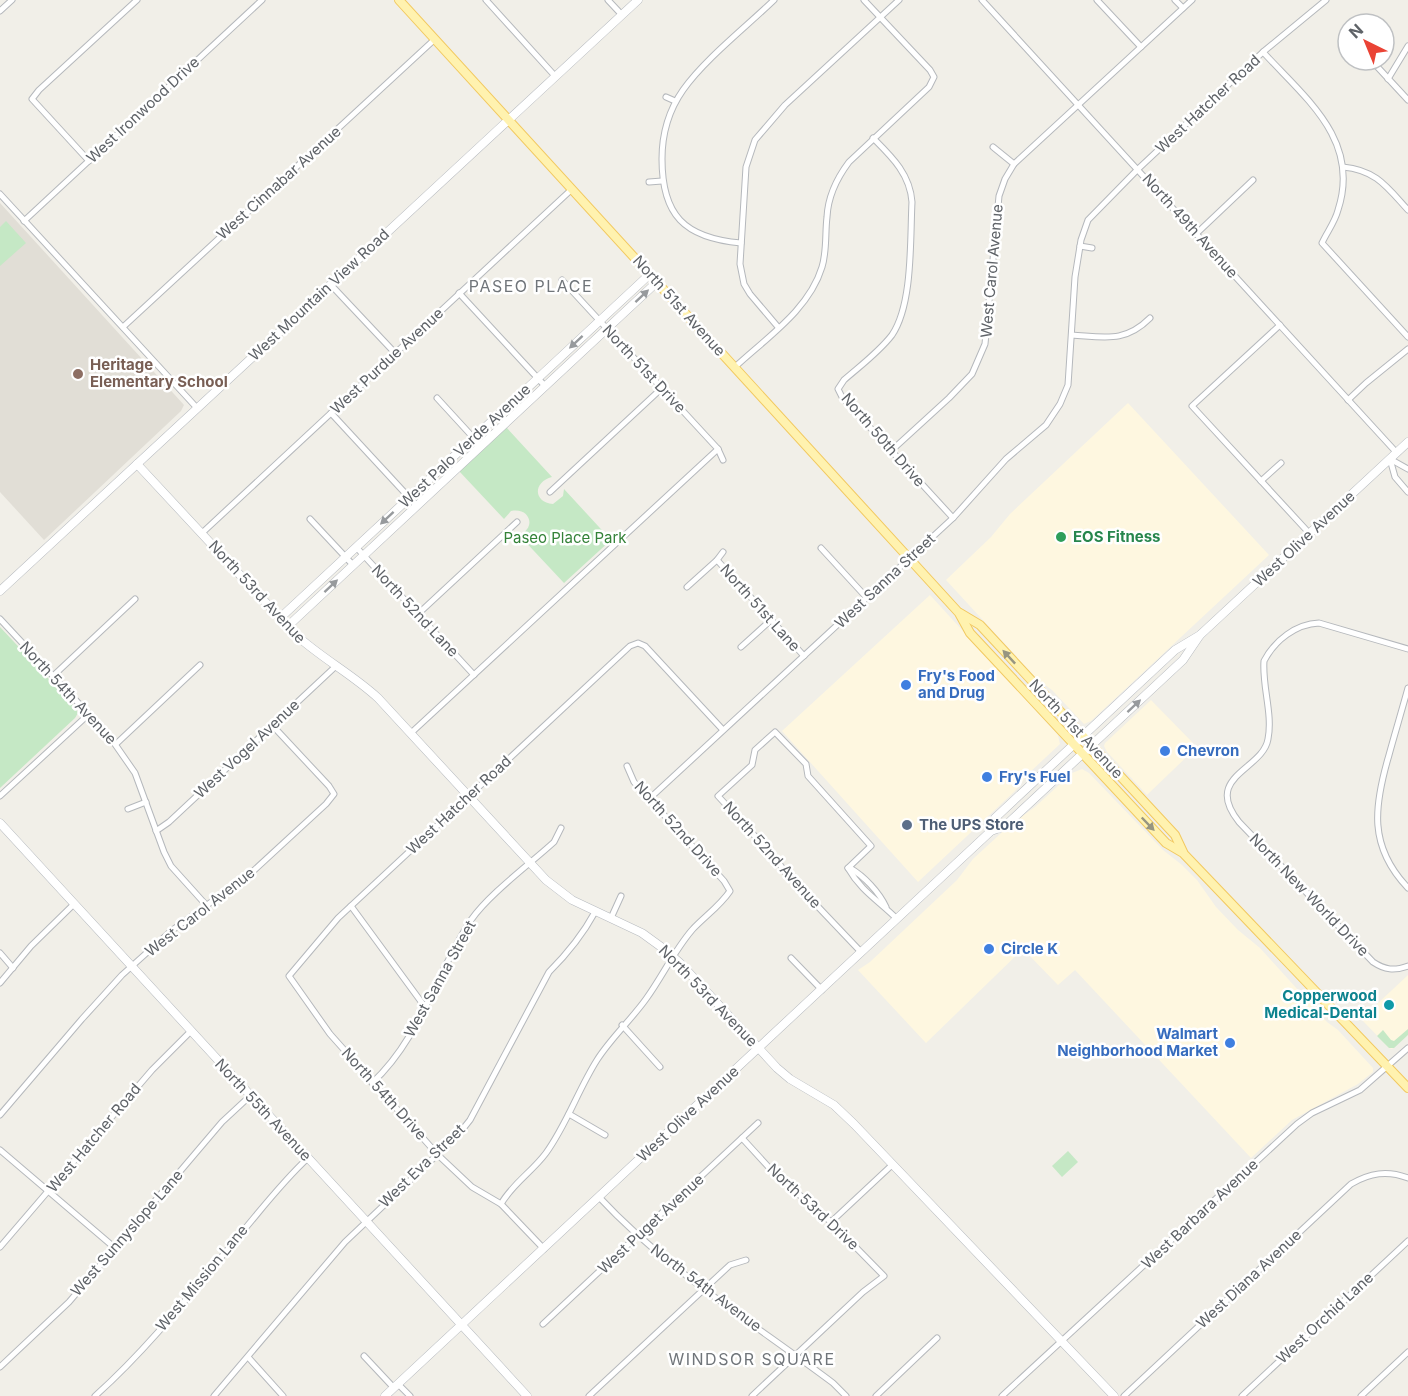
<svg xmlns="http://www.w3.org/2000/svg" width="1408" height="1396" font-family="Inter,sans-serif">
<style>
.commercial{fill:#fef7e0}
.education{fill:#e1ded6}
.green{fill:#c5e8c5}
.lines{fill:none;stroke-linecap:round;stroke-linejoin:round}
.street-casing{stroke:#b5b8bc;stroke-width:7}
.secondary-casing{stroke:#b6babf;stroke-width:9}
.primary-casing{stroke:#f2c960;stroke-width:10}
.street{stroke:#fff;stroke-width:5}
.secondary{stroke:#fff;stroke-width:8}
.primary{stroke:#fff2af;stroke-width:8}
.oneway{fill:#979a9d}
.oneway2{fill:#979581}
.education-dot{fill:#8d6e63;stroke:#fff;stroke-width:2}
.leisure-dot{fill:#2e9e5b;stroke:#fff;stroke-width:2}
.shop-dot{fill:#3f7fe0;stroke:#fff;stroke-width:2}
.service-dot{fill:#5c6f8a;stroke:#fff;stroke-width:2}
.culture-dot{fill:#0f9aa8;stroke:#fff;stroke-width:2}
.labels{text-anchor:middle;stroke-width:5;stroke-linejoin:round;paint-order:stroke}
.street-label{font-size:15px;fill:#5f6368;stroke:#fff}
.education-label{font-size:15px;font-weight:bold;fill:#785e54;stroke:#fff;text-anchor:start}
.leisure-label{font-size:15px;font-weight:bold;fill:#27864d;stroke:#fff;text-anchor:start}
.park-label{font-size:15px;fill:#348238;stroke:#fff}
.shop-label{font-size:15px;font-weight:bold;fill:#366cbe;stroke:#fff;text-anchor:start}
.service-label{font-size:15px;font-weight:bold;fill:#4e5e75;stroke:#fff;text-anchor:start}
.culture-label{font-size:15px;font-weight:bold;fill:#0d838f;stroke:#fff;text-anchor:end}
.neighbourhood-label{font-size:16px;letter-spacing:1.5px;fill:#70757a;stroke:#fff}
</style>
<rect width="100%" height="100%" fill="#f1efe8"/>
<g class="commercial">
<path d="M1128,403L1269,555L1091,721L1084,724L1052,690L1037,679L946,580L991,537L1010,514Z"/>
<path d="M930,595L1058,735L1060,744L1029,773L1015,791L918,882L782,731Z"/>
<path d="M1151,700L1197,747L1147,795L1107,752L1104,746L1105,743Z"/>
<path d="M1082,769L1089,773L1163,850L1182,865L1197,880L1216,907L1238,930L1260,948L1327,1022L1338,1030L1373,1068V1072L1358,1084L1292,1120L1251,1158L1075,970L1058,985L1023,949L926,1043L858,970L870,962L957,880L973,859L1011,824L1035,807L1072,773Z"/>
<path d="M1408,975V1035L1392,1049L1389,1048L1361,1019Z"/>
</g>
<path class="education" d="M0,203L184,405L181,411L44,540L0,492Z"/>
<g class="green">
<path d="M6,221L26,243L0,266V227Z"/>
<path d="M506,427L552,477C533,482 533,502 553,504L563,496L564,489L611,540L564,583L519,535C537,528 530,507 511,511L504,519L459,471Z"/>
<path d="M0,627L75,707L78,713L75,718L0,788Z"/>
<path d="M1408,1029V1035L1394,1048H1389L1377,1036L1383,1030L1391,1040L1394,1041Z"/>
<path d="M1068,1151L1078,1162L1062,1177L1052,1166Z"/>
</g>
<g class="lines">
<g class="street-casing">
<g id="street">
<path d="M486,0L555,76"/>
<path d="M608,0L622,15"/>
<path d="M982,0L1396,452"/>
<path d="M1097,0L1141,47"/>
<path d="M1175,0L1183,8"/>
<path d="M0,11L12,0"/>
<path d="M1263,52C1305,98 1361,140 1338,210C1335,222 1327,232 1322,243L1408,337"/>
<path d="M1371,60L1408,100"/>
<path d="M1388,79L1408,46"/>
<path d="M666,97L675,101"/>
<path d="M873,138C892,157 910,174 912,202C910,240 913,304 892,335C879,352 860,366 844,380L838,389L842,397L953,518"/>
<path d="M993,147L1014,164"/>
<path d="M89,161L32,99L39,90L137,0"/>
<path d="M1343,167C1376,170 1387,187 1408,210"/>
<path d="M649,182L662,181"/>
<path d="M0,194L197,408"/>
<path d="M24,221L262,0"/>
<path d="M1196,234L1253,180"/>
<path d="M741,243C684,238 662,215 662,159C662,134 669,110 683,90C705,59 746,27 774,0"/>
<path d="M1080,246L1092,248"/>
<path d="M562,280L718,449L723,460"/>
<path d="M331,285L395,353"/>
<path d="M459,293L545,386"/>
<path d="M1280,325L1192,406L1310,534"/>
<path d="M123,327L435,39"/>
<path d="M778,327L750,294L744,284L740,264L746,167L755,140L785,105L899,0"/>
<path d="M1072,335C1105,337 1125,343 1150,318"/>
<path d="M735,367C766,338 809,310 822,267C827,251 825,233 827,217C828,196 837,178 849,162L929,87L934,77L930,70L864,0"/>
<path d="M437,398L481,446"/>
<path d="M1348,400L1366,383L1408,349"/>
<path d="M331,413L417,506"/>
<path d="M891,451L949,398L972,374L985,344L999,196L1005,179L1014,164L1192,0"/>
<path d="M1390,459L1395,477L1408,492"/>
<path d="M1390,459L1408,469"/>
<path d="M1261,481L1281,463"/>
<path d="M550,492L662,388"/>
<path d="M310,519L353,565"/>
<path d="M202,533L572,189"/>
<path d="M356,547L474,675"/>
<path d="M821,548L867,598"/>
<path d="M717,560L804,656"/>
<path d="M687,587L717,560L723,552"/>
<path d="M418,614L517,522"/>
<path d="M0,619L110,737L135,773L164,852L171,866L207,906"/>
<path d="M741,647L771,620"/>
<path d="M1408,649L1319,623C1296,624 1275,640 1264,661C1262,686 1273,714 1268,739C1263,770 1202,776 1239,822L1373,962C1385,970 1394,971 1408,966"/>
<path d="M53,676L135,599"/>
<path d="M1408,688C1402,710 1395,733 1389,755C1374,806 1368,846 1408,888"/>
<path d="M411,733L718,449"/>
<path d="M116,744L200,665"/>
<path d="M0,796L89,714"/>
<path d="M649,799L953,518L1006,459L1046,425L1060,404L1068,385L1075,277L1081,240L1088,220L1138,169L1263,52L1326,0"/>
<path d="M128,809L146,802"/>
<path d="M156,831L169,822L336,666"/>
<path d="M848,868L871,846L808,776L806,764L775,732L755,750L752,765L718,796L776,859L785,872L861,952"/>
<path d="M848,868C861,891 879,901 897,919"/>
<path d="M850,868C864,876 879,892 886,907"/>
<path d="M351,906L425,1007"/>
<path d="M611,918L621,896"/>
<path d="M0,953L13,968"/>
<path d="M791,958L822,990"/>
<path d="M0,983L31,946L74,904"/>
<path d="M622,1025L660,1067"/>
<path d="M372,1083C420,1039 436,973 471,920C489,894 530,864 554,842L561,828"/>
<path d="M569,1114L605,1135"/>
<path d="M0,1115L82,1019L122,975L171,931L250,874L326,804L334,794L329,786L272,725"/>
<path d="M742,1138L774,1173L831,1222L884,1276L863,1292L752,1396"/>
<path d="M0,1150L115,1248"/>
<path d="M599,1197C667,1270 753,1323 833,1383L846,1396"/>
<path d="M501,1204C513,1183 532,1172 546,1153C567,1124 578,1090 597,1060C611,1038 631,1020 646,999C662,977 674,951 692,930C704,917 720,906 730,891L724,881L634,782L627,766"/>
<path d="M831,1222L892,1165"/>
<path d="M0,1247L152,1070L191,1031"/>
<path d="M544,1249L501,1204L472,1187L438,1155L330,1034L289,976L338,918L630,646L638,643L645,646L723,730"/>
<path d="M543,1324L758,1123"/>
<path d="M364,1356L394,1388"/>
<path d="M248,1357L283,1396"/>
<path d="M0,1367L69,1302L222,1122L250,1096"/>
<path d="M398,1384L410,1396"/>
<path d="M95,1396C150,1347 196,1287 243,1231C264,1206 284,1180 308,1158"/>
<path d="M214,1396L345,1242L458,1135L470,1120L549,972C568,953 582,936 595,912"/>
<path d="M589,1396L730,1265L746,1260"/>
<path d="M876,1396L937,1338"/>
<path d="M1002,1396L1297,1124L1312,1113L1360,1090L1408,1048"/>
<path d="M1124,1396L1351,1184C1370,1173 1387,1170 1408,1178"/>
<path d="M1242,1396L1408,1241"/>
<path d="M1361,1396L1408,1352"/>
</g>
</g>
<g class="secondary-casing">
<g id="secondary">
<path d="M137,464L295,634C321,658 352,674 378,698L546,880L572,900L642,933L664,949L680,963L777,1068L790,1079L834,1105L854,1124L1114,1396"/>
<path d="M0,591L638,0"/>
<path d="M280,618L650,274"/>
<path d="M288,626L657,282"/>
<path d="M0,823L527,1396"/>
<path d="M991,831L995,818L1175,650L1200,635L1408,442"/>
<path d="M385,1396L991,831L1005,826L1183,660L1200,635"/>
</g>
</g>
<g class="primary-casing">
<g id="primary">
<path d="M399,0L959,613L970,633L1166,843L1183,853L1408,1088"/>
<path d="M960,613L980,625L1175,835L1183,852"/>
</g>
</g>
<use href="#street" class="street"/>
<use href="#secondary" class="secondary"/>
<use href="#primary" class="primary"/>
</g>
<defs><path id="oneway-solid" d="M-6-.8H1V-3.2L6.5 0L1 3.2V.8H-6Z" transform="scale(1.5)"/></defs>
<g class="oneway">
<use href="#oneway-solid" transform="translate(642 296) rotate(-43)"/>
<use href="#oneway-solid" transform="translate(576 342) rotate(137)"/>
<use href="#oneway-solid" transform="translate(387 518) rotate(137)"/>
<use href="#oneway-solid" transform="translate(331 586) rotate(-43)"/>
<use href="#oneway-solid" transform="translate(1134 706) rotate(-43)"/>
</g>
<g class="oneway2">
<use href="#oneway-solid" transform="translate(1009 657) rotate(-133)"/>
<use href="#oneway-solid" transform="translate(1148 824) rotate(46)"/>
</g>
<circle class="education-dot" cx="78" cy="374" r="6"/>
<circle class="leisure-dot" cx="1061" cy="537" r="6"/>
<g class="shop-dot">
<circle cx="906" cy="685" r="6"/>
<circle cx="1165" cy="751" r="6"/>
<circle cx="987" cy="777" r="6"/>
<circle cx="989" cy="949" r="6"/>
<circle cx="1230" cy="1043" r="6"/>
</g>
<circle class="service-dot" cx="907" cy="825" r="6"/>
<circle class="culture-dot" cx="1389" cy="1005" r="6"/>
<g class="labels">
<g class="street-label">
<text transform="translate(1208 104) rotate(-43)" y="5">West Hatcher Road</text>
<text transform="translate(143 110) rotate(-43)" y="5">West Ironwood Drive</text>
<text transform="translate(279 183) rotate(-42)" y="5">West Cinnabar Avenue</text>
<text transform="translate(1190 226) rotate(48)" y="5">North 49th Avenue</text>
<text transform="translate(992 271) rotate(-85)" y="5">West Carol Avenue</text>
<text transform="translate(319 295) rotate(-43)" y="5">West Mountain View Road</text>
<text transform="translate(679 306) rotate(48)" y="5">North 51st Avenue</text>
<text transform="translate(387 361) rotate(-43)" y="5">West Purdue Avenue</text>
<text transform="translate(644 369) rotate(47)" y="5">North 51st Drive</text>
<text transform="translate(883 440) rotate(49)" y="5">North 50th Drive</text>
<text transform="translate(465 446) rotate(-43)" y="5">West Palo Verde Avenue</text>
<text transform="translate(1304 539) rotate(-43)" y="5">West Olive Avenue</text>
<text transform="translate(885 581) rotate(-43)" y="5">West Sanna Street</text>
<text transform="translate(257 592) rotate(47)" y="5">North 53rd Avenue</text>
<text transform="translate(760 608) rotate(48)" y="5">North 51st Lane</text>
<text transform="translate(415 611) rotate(47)" y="5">North 52nd Lane</text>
<text transform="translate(68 693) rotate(47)" y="5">North 54th Avenue</text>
<text transform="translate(1076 729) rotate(47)" y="5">North 51st Avenue</text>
<text transform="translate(247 749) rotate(-43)" y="5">West Vogel Avenue</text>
<text transform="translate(459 805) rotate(-43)" y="5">West Hatcher Road</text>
<text transform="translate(678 829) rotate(48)" y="5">North 52nd Drive</text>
<text transform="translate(772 855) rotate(48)" y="5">North 52nd Avenue</text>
<text transform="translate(1309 895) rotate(46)" y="5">North New World Drive</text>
<text transform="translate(200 912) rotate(-38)" y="5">West Carol Avenue</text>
<text transform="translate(440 979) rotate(-61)" y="5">West Sanna Street</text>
<text transform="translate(708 996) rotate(46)" y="5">North 53rd Avenue</text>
<text transform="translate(384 1094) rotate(48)" y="5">North 54th Drive</text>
<text transform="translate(263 1110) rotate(47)" y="5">North 55th Avenue</text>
<text transform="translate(688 1114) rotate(-43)" y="5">West Olive Avenue</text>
<text transform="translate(94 1138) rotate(-50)" y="5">West Hatcher Road</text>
<text transform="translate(422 1166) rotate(-44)" y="5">West Eva Street</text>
<text transform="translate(813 1207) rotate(43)" y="5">North 53rd Drive</text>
<text transform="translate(1200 1214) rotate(-43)" y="5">West Barbara Avenue</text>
<text transform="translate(651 1224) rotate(-43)" y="5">West Puget Avenue</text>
<text transform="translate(127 1233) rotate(-49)" y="5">West Sunnyslope Lane</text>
<text transform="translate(202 1278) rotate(-50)" y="5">West Mission Lane</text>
<text transform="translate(1249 1279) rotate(-43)" y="5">West Diana Avenue</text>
<text transform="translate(706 1288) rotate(37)" y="5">North 54th Avenue</text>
<text transform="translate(1325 1318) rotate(-43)" y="5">West Orchid Lane</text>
</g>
<g class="education-label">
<text x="90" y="370">Heritage<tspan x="90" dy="17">Elementary School</tspan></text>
</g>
<g class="leisure-label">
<text x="1073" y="542">EOS Fitness</text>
</g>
<g class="park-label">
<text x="565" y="543">Paseo Place Park</text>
</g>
<g class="shop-label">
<text x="918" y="681">Fry's Food<tspan x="918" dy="17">and Drug</tspan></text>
<text x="1177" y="756">Chevron</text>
<text x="999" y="782">Fry's Fuel</text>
<text x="1001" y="954">Circle K</text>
<text x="1218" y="1039" text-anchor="end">Walmart<tspan x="1218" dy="17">Neighborhood Market</tspan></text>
</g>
<g class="service-label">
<text x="919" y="830">The UPS Store</text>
</g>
<g class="culture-label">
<text x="1377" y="1001">Copperwood<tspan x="1377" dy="17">Medical-Dental</tspan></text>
</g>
<g class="neighbourhood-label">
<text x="531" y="292">PASEO PLACE</text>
<text x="752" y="1365">WINDSOR SQUARE</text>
</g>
</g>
<g transform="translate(1366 42) rotate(317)"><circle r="28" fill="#ffffff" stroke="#bfc1c3" stroke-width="1.5"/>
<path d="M0-4.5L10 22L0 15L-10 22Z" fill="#ea4335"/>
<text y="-9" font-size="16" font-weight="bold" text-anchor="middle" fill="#5f6368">N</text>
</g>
</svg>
